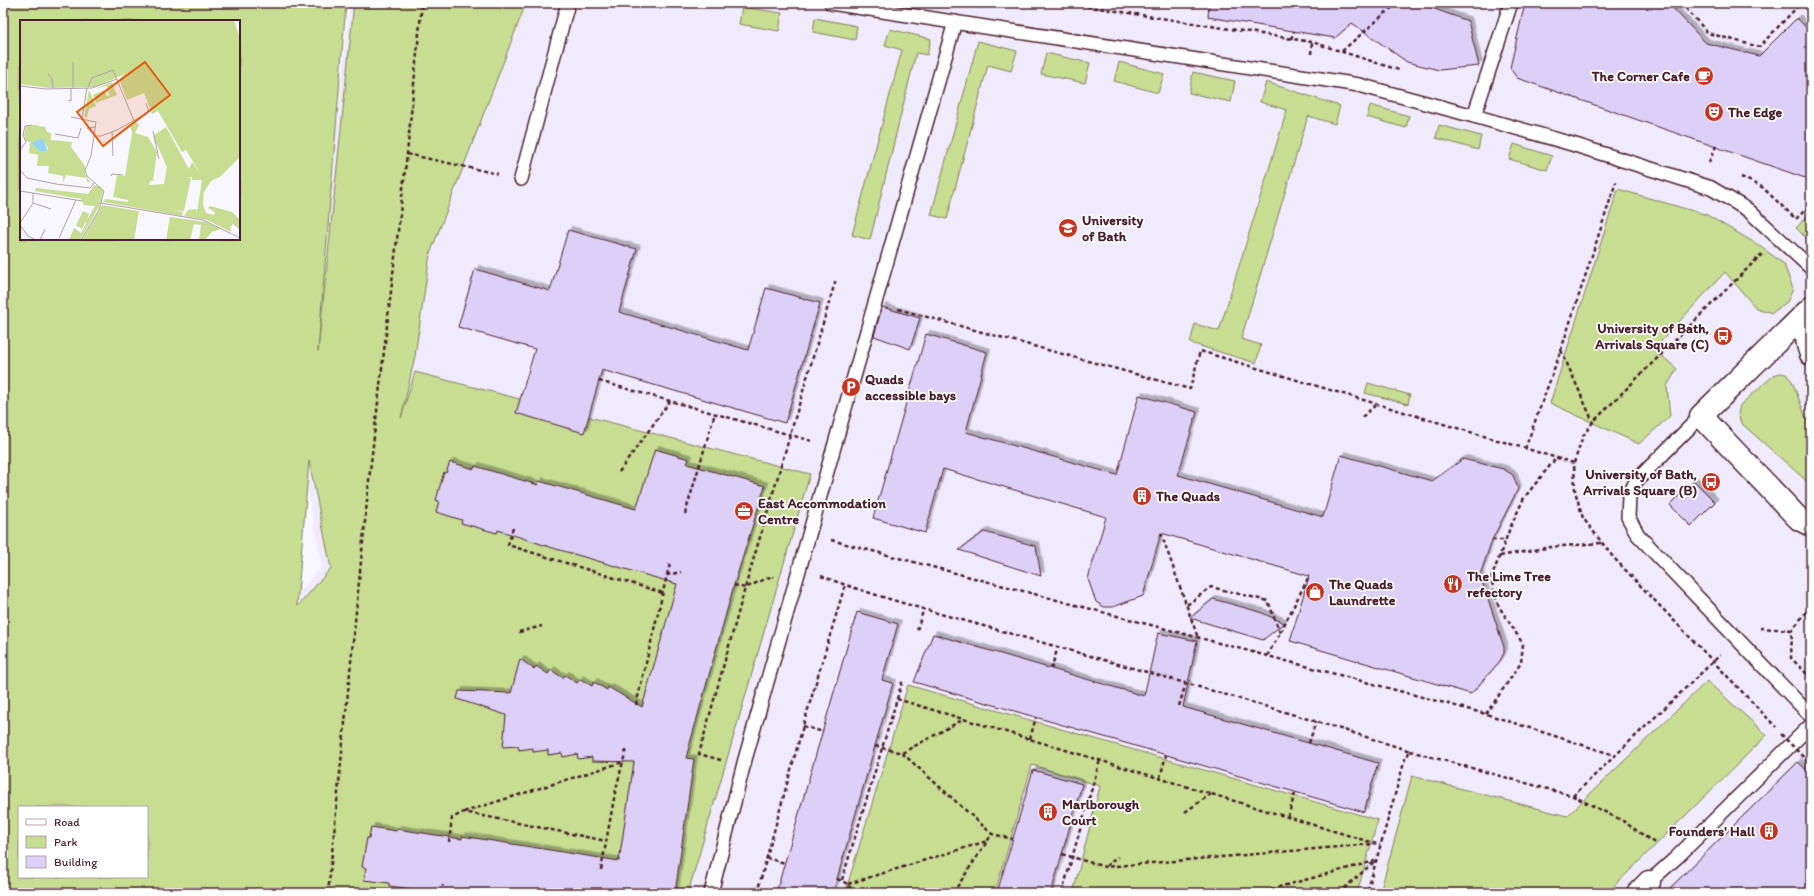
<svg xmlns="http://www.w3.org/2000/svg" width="1814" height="896" font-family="Itim,sans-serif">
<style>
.built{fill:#f0ebfc}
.green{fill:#c6dd92;stroke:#887e5e;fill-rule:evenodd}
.building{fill:#dcd0f8;stroke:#4a1f2b;filter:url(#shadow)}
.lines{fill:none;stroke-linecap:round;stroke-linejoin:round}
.service-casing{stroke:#4a1f2b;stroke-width:16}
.minor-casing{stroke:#4a1f2b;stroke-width:25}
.path{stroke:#4a1f2b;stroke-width:2.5;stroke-dasharray:4 3;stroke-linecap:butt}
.service{stroke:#fff;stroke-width:13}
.minor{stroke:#fff;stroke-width:22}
.path-bridge{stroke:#4a1f2b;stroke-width:2.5;stroke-dasharray:4 3;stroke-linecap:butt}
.labels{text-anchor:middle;stroke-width:3.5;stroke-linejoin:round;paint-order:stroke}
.poi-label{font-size:14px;font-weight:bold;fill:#4a1f2b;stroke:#fff;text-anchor:start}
.inset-road{fill:none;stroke:#b2a0aa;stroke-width:1}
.view{fill:#e8590c;fill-opacity:0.15;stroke:#e8590c;stroke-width:2}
.inset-edge{fill:none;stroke:#4a1f2b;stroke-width:2}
</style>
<defs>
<filter id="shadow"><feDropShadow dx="3.5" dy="-3.5" stdDeviation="0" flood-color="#0004"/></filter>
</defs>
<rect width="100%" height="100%" fill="#f8f6fe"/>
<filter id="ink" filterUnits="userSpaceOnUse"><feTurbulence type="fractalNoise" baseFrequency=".025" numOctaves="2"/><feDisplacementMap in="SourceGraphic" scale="8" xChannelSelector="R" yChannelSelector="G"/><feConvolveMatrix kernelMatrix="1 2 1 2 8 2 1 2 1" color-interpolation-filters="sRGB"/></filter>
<g filter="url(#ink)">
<path class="built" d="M350,3H1811V893H254L264,630L322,567L301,452Z"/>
<g class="green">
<path d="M3,3H346L318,351L354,3H526L430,254L415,356L401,418L415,372L810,474L688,893H3ZM21,21H239V239H21ZM309,461L331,568L298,606L297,605ZM19,807H147V877H19Z"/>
<path d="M742,7L782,13L779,31L739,24Z"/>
<path d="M815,18L857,26L855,40L813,32Z"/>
<path d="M890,29L931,39L927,55L916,53L870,240L852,235L902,50L885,45Z"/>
<path d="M978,41L1017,51L1011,71L988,65L947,219L931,215Z"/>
<path d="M1046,53L1090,63L1085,83L1041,74Z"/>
<path d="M1119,62L1164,74L1158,93L1114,81Z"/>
<path d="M1193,72L1235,81L1231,102L1189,93Z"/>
<path d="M1266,82L1340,106L1335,124L1308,116L1241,339L1261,345L1256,363L1190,343L1195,324L1219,331L1287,110L1260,102Z"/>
<path d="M1370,105L1409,116L1406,128L1367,117Z"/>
<path d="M1439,125L1481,136L1478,150L1436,138Z"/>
<path d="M1514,144L1552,156L1547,170L1509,159Z"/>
<path d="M1618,189L1707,215L1757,244L1784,264L1793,289L1787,302L1772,313L1756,308L1725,272L1654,349L1677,369L1667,386L1670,416L1639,444L1550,403Z"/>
<path d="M1811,212V243L1796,228Z"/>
<path d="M1780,373L1786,374L1792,381L1811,431V485L1741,423L1738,414L1740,405L1774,375Z"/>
<path d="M1368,383L1410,395L1408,404L1365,393Z"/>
<path d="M1707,681L1767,735L1607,893H1380L1412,776L1567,816Z"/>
<path d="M908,685L1378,820L1357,893H1073L1100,786L1032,765L995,893H845Z"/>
</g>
<g class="building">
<path d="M1209,3H1418L1468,21L1479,66L1439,70L1407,62L1352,23L1335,38L1208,17Z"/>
<path d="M1525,3H1668L1706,43L1759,56L1797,18L1811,33V180L1517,78L1510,68Z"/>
<path d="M568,230L637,249L619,312L748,350L766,288L820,303L785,423L602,370L584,433L516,413L535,349L458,327L475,269L550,291Z"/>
<path d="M882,307L920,318L910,349L874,336Z"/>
<path d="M926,334L987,352L966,432L1117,475L1139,395L1197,412L1178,475L1323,517L1341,455L1432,481L1463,459L1503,469L1513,475L1518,489L1492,540L1480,575L1504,647V653L1500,661L1471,694L1290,641L1309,576L1161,533L1143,596L1113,607H1104L1096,602L1088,579L1106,517L943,469L925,533L873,518Z"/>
<path d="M655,449L689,459L687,464L765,486L734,585L686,758L694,759L675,893H439L389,886V883L364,880L366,868L362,867L367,838H369L371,827L396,831L397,829L462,839V836L619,861L634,762L592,761V757L578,759L577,754L563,757L562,753L548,755V750L533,752V748L519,750L518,746L503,747L506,715L457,699L459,691L511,693L520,659L534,669L536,666L548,674L551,670L563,678L565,675L577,683L580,679L592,686L594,682L607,690L608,687L642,707L677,584L553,548L498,530L497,533L461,523L462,520L436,512L439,501L436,500L444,472L446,473L450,462L474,469L475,466L538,485L539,481L636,509Z"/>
<path d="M1694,481L1715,502L1691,526L1670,505Z"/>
<path d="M984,532L1036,546L1041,576L959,550Z"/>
<path d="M1213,599L1260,612L1284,623L1263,640L1190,618Z"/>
<path d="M857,612L898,624L882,680L893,683L833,893H776Z"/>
<path d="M1158,633L1197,641L1183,707L1378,763L1364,812L914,682L933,634L1144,696Z"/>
<path d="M1798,762L1811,774V893H1665Z"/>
<path d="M1033,770L1082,784L1062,854L1051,893H997Z"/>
</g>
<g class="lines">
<g class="service-casing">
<g id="service">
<path d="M831,3L1359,85L1474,116L1572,144L1711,188L1748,210L1811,268"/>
<path d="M1474,116L1511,3"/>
<path d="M521,179L568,3"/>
<path d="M1701,416L1636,481L1629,496L1628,517L1638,535L1811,716"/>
<path d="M1649,882L1677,857L1811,725"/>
<path d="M711,893L744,763L955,22"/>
</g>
</g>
<g class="minor-casing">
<g id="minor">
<path d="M1811,308L1701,416L1799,519L1811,525"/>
<path d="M1811,313C1805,327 1805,339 1811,354"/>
<path d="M1638,893L1649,882"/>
</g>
</g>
<g class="path">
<path d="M1066,3L1312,42L1399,70"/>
<path d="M1681,3L1708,33L1759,47L1801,3"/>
<path d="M1291,39L1294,31"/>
<path d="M1342,51L1397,3"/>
<path d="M1311,54L1312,42"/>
<path d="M407,154L498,174"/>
<path d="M1709,162L1716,146"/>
<path d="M1741,177L1762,187L1796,219L1811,204"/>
<path d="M1762,254L1593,422L1583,436L1574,463L1575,491L1583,518L1613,557L1776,727"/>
<path d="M898,309L1190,389L1200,351L1574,463"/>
<path d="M1561,350L1593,422"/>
<path d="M599,381L812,441"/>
<path d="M1362,417L1377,404"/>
<path d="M1525,449L1561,350L1616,182"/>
<path d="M619,472L670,401"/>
<path d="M685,514L715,413"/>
<path d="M513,528L508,545L663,593"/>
<path d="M1161,533L1198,638"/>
<path d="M831,540L1486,714L1614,755"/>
<path d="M1492,540H1506"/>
<path d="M1500,556L1551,547L1601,543"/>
<path d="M667,575L670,564"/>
<path d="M821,576C885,600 953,617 1019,636C1150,673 1281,709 1410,751L1405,759L1367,893"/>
<path d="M734,585L745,588L772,576L774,577"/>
<path d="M1187,605L1211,587L1268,601L1280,633"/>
<path d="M1811,606L1792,630L1791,658L1811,678"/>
<path d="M1760,628L1792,630"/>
<path d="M917,630L924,608"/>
<path d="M519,632L542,626"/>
<path d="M1267,656L1280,633L1309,576"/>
<path d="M1051,669L1058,647"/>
<path d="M897,699L903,679"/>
<path d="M636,705L667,575L681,572"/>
<path d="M1179,706L1186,683"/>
<path d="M1486,714L1521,663L1523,644L1498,605L1491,579L1510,528L1524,498L1556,458"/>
<path d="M803,726L823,732"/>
<path d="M1030,739L1036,717"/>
<path d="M1309,743L1316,721"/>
<path d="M875,746L902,753L992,834L1013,839"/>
<path d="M1410,751L1573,796L1623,821L1656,844"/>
<path d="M902,753L964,719"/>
<path d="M721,760L699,754L745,588L836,279"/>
<path d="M1160,778L1166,755"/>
<path d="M1573,796L1720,655"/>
<path d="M464,812L623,762"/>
<path d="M1185,812L1211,794"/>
<path d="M1288,817L1295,793"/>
<path d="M449,842L452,818L464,812L606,841"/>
<path d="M1062,854L1105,867L1373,844"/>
<path d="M766,858L785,863"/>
<path d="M1106,866L1118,857"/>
<path d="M601,870L615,793L626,750"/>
<path d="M837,879L848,884L853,893"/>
<path d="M842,880L897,699L1380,845"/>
<path d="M848,884L987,841"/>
<path d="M1264,891L1375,861"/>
<path d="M328,892L335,893"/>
<path d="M328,893L370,471L407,154L422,3"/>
<path d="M441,893L443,885"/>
<path d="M757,893L803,726L845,585"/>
<path d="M953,893L992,834"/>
<path d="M1062,893L1100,760"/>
<path d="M1339,893L1375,861"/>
</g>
<use href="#service" class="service"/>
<use href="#minor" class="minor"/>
<path class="path-bridge" d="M1781,734L1809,763"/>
</g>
</g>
<defs>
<g id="cafe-disc" transform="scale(1)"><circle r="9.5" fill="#c8321e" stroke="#fff"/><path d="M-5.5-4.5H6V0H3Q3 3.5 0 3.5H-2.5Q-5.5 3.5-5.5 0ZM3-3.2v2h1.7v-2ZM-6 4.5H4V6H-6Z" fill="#fff"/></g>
<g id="theatre-disc" transform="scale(1)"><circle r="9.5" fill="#c8321e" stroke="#fff"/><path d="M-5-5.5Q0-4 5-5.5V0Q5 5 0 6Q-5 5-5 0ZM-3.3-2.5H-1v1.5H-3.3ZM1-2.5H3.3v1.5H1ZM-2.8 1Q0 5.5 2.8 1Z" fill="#fff"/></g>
<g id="university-disc" transform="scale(1)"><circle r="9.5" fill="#c8321e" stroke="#fff"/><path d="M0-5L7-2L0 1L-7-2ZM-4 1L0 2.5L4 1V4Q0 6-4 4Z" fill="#fff"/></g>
<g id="bus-disc" transform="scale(1)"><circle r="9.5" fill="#c8321e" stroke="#fff"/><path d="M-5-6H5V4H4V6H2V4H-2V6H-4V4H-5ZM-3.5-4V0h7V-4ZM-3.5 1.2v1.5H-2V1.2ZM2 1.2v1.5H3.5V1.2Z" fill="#fff"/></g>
<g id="parking-disc" transform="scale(1)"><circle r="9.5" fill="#c8321e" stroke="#fff"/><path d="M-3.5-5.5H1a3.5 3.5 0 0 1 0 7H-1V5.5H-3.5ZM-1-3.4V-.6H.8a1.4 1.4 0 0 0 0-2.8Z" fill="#fff"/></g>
<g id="building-disc" transform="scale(1)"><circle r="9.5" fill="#c8321e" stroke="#fff"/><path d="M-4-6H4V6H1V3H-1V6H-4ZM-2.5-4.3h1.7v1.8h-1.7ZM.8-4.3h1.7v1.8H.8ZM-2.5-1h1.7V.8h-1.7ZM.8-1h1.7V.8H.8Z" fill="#fff"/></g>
<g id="office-disc" transform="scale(1)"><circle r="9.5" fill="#c8321e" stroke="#fff"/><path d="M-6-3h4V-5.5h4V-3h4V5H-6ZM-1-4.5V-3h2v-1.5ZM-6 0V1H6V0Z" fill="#fff"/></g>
<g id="restaurant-disc" transform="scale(1)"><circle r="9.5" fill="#c8321e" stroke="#fff"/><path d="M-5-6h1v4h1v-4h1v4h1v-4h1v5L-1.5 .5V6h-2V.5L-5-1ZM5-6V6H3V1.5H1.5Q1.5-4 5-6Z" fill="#fff"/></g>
<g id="shop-disc" transform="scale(1)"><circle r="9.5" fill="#c8321e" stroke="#fff"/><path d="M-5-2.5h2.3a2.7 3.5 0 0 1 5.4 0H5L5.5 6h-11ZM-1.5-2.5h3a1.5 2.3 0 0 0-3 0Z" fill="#fff"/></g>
</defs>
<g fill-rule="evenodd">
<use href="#cafe-disc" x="1704" y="76"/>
<use href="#theatre-disc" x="1714" y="112"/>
<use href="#university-disc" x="1068" y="228"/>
<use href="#bus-disc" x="1723" y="336"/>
<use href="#parking-disc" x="851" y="387"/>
<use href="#bus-disc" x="1711" y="482"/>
<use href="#building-disc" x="1142" y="496"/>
<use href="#office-disc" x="744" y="511"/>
<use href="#restaurant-disc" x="1453" y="584"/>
<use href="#shop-disc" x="1315" y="592"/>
<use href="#building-disc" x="1048" y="812"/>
<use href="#building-disc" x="1769" y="831"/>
</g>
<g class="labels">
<g class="poi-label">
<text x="1690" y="81" text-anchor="end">The Corner Cafe</text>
<text x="1728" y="117">The Edge</text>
<text x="1082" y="225">University<tspan x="1082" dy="16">of Bath</tspan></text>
<text x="1709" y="333" text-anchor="end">University of Bath,<tspan x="1709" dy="16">Arrivals Square (C)</tspan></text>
<text x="865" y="384">Quads<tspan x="865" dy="16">accessible bays</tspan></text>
<text x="1697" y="479" text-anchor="end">University of Bath,<tspan x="1697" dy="16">Arrivals Square (B)</tspan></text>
<text x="1156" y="501">The Quads</text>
<text x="758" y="508">East Accommodation<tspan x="758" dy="16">Centre</tspan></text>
<text x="1467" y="581">The Lime Tree<tspan x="1467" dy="16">refectory</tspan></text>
<text x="1329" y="589">The Quads<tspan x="1329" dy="16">Laundrette</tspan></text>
<text x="1062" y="809">Marlborough<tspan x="1062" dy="16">Court</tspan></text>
<text x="1755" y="836" text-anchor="end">Founders' Hall</text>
</g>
</g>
<g transform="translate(20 20)">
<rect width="220" height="220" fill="#f8f6fe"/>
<path d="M0,0H214L220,19V137L200,157L191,161L184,172L183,184L186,193L194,195L195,192L188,188L190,186L212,192L220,200V210L213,204L210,207L211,212L187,200L164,196L168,190L176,189L177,192L182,160H172V157H168L171,158L164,191L153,190L163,192L162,196L84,182L85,179L108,182V180L93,177L97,155L105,156L112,113L110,105L116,102L119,105L115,113L128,117L137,132L133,161H130L129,165L144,164L147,147L133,116L146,107L169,149L172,142L180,153L166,130L162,132L138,91L132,94L124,73L107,80L99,59L105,54L75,67L28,68L0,64ZM92,62L97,75L76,83L73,75L84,70L87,76L90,75L86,66L75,69ZM69,70L76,86L69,89L67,98L64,97ZM15,105L25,107L27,112L31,113V120L52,122L51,127L65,146V154L70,162H67V158L46,155L43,163V156L28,153L29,146H17L18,135L9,133L10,122L6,121L4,115L6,106ZM22,119L28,128V131L21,132L11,123ZM74,165L80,166L83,171L79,187L60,220H49L54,208L61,213L66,204V201L62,209L56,205L63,191L69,194L67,200L75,186L64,185L61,179L15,171L16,168L68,174ZM82,185L119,191L114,220H62ZM150,197L186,202L201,209L192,212L185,220H179L181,205L174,204L170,220H146Z" fill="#c6dd92" fill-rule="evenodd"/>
<path d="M20,119H23L28,131L21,132L11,123Z" fill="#92d3f4"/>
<path class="inset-road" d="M53,42V69M28,54L32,59L33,68M0,66L26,69L72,68L97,59M68,67L72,58L93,50L114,101M48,80L51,81V69M51,97L76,102L71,136L65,150L67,156L84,171L79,190L61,220M62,99L67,68M133,111L139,139M92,112L93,136M35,114L58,118L61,108M74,114L67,108L75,107M74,116H81L97,110L129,92L126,83M0,130L6,122L3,115L5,106L12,105M0,150L7,158L36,164L70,168L75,162M91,156L92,154L103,155M0,171L62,181M13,183L31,189M81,183L183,200L220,218M0,203L13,183V173M0,205L8,216L16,220M39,218L56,180M20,220L25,209"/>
<path class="view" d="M125,42L150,75L83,126L57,92Z"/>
<rect width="220" height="220" class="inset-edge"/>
</g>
<rect width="1814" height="896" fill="none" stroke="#fff" stroke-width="16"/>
<rect x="8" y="8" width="1798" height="880" fill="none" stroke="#4a1f2b" stroke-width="1.5" filter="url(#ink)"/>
<rect x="18" y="806" width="130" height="72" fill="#ffffff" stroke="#b7a5aa"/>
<rect x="26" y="819" width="20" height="6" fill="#ffffff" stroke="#b7a5aa"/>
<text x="54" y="826" font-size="12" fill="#4a1f2b">Road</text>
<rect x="26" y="836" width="20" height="12" fill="#c6dd92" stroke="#b7a5aa"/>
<text x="54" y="846" font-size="12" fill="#4a1f2b">Park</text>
<rect x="26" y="856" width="20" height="12" fill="#dcd0f8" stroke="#b7a5aa"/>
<text x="54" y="866" font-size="12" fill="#4a1f2b">Building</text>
</svg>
